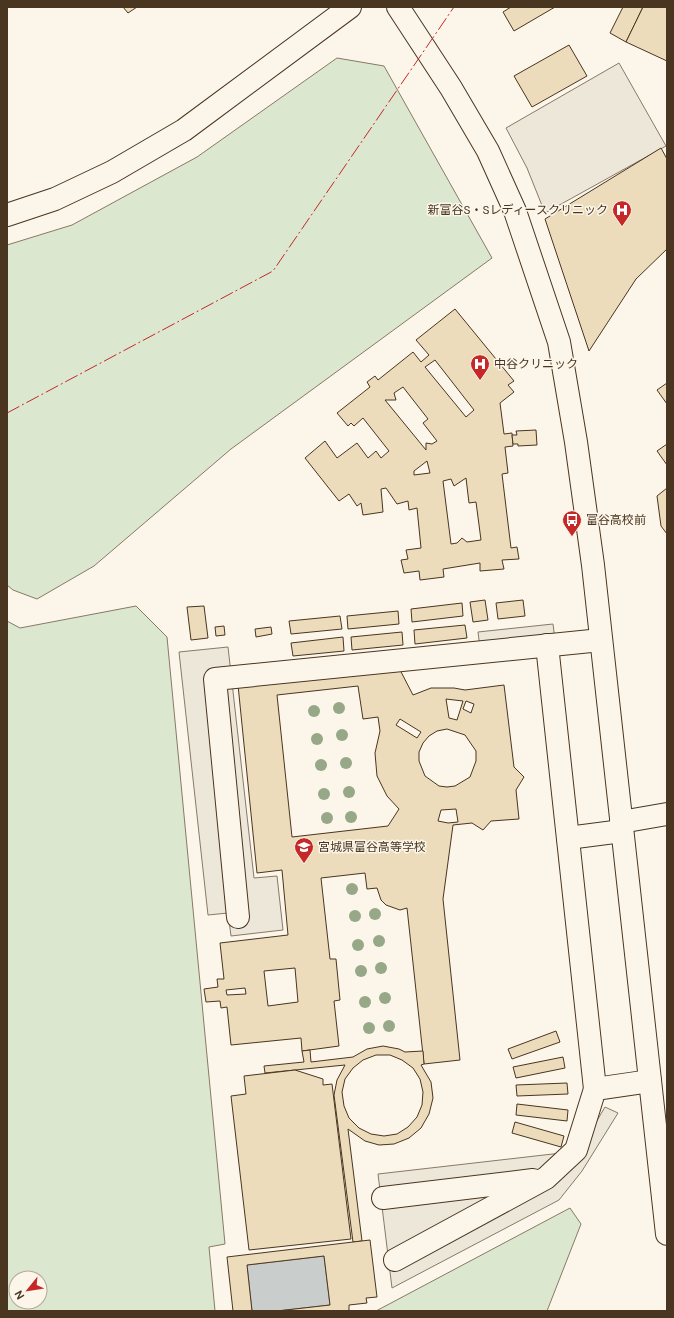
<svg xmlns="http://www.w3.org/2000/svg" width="674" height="1318" font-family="'DM Sans','Noto Sans JP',sans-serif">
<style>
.green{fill:#dce7d0;stroke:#887966;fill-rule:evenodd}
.parking{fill:#ede7d9;stroke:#887966}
.water{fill:#c9cecd;stroke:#887966}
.building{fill:#ecdcbc;stroke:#4a3520;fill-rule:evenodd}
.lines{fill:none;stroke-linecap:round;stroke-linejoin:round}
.minor-casing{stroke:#4a3520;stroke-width:24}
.minor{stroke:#fbf6e9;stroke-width:22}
.power{stroke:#c62828;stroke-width:1;stroke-dasharray:14 3 2 3;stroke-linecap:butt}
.tree{fill:#96a887}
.labels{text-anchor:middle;stroke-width:3;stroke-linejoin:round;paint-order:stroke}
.poi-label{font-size:12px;fill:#4a3520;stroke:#fbf6e9;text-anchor:start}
</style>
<rect width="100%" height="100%" fill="#fbf6e9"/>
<g class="green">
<path d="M337,58L384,66L492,258L231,449L94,566L37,599L13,590L7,585V245L72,225L197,157Z"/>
<path d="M136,606L167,637L225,1244L209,1247L215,1311H7V621L20,628ZM16,1278H40V1302H16Z"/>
<path d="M570,1208L581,1224L547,1311H376Z"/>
</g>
<g class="parking">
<path d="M619,63L666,146L545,213L527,168L506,128Z"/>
<path d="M553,624L555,640L480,648L478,632Z"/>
<path d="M228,647L254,878L277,876L283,930L231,936L228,913L208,915L179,652Z"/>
<path d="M605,1107L618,1113L582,1171L559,1200L392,1288L378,1174L579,1151Z"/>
</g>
<path class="water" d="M324,1256L330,1305L277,1311H252L247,1265Z"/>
<g class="building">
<path d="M123,7H137L128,13Z"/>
<path d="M511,7H555L514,31L503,12Z"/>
<path d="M623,7H643L626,42L610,33Z"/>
<path d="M643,7H667V61L626,42Z"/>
<path d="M569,45L587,76L532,107L514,76Z"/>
<path d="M661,148L667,159V249L636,279L589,351L545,219Z"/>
<path d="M455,309L514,381L508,385L514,392L500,403L504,434L512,433L513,446L505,447L508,473L502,474L511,548L517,547L519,559L502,560L504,569L480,571V563L443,569L444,577L420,580L419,571L404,573L401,560L408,559L406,550L421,548L417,508L409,510L408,501L397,504L386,488L381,489L383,512L363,515L361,503L357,506L349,494L339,501L305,458L325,441L337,458L357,443L368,458L376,451L381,458L389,451L363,418L354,426L351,423L348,426L337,413L370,387L367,382L375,376L378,380L413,352L421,362L429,355L416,340ZM435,360L474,410L466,417L425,367ZM403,387L428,419L423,423L437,441L432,444L426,443V450L385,400H396L394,393ZM427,461L430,473L414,475V471ZM466,478L469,503L476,502L481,540L467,542L462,538L457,543L451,544L443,481L451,479L454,486Z"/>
<path d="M667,383V404L657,390Z"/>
<path d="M536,430L537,445L518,446V444H513L512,435H517L516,431Z"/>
<path d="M667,444V465L657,451Z"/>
<path d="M667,488V534L661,526L657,496Z"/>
<path d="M485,600L488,620L473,622L470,602Z"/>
<path d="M523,600L525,616L498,619L496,603Z"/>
<path d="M462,603L463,616L412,622L411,609Z"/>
<path d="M204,606L208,638L191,640L187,607Z"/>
<path d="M398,611L399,624L348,629L347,616Z"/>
<path d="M340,616L342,629L291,634L289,621Z"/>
<path d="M465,625L467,638L415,644L414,630Z"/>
<path d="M224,626L225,635L216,636L215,627Z"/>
<path d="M271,627L272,634L256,637L255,629Z"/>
<path d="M402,632L403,645L352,650L351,637Z"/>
<path d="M343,637L344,651L293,656L291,643Z"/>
<path d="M399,668L413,695L431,688H454L465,690L504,685L514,767L524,777L516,790L519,819L491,821L483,830L472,823L453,825L443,899L460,1060L424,1064L407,908L400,910L386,905L381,900L377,888L367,889L365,873L321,878L330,959H336L340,1000L334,1001L339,1046L302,1051L301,1038L231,1045L227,1007L221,1008L220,1001L206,1002L204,989L218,987L217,979H224L220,943L288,935L282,870L257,873L238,685ZM358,686L363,719L378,717L380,731L375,753L377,776L387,796L399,809L388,826L292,837L277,695ZM446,699L463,701L457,720L449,718ZM466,701L474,704L471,713L463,709ZM400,719L421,732L417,738L396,725ZM447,729L465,735L476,751V761L470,777L455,786L447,787L439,786L425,776L419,761V752L423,743L429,736L437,731ZM456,809L458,822L448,823L438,821L441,810ZM295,968L298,1002L268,1006L264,971ZM245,988L246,994L227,995L226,990Z"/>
<path d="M556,1031L560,1042L512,1059L508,1049Z"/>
<path d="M383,1046L399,1049L405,1052L423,1051L424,1064L421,1065L431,1082L433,1098L429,1114L421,1128L409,1138L394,1144L379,1145L365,1141L348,1129L362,1241L353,1242L334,1095L337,1080L345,1065L265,1073L264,1066L304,1062L302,1051L310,1050L311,1062L353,1057L367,1049ZM376,1055H390L402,1060L413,1068L420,1079L423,1092L422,1105L417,1117L408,1127L397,1134L384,1136L371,1134L359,1128L349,1118L344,1106L342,1092L345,1079L353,1068L363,1060Z"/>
<path d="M563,1057L565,1068L516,1078L513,1067Z"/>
<path d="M295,1070L323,1079V1085L332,1084L351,1239L249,1250L231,1096L246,1094L244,1076Z"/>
<path d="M567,1083L568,1094L517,1096L516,1085Z"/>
<path d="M517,1104L568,1110L567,1121L516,1115Z"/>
<path d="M515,1122L564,1136L561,1147L512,1133Z"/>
<path d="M370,1240L377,1297L366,1298L367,1303L349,1305V1310L347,1311H277L330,1305L324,1256L247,1265L252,1311H233L227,1257Z"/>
</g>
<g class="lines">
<g class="minor-casing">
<g id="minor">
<path d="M398,7L451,88L488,151L515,211L559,342L576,442L593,565L667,1234"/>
<path d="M7,215L55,199L112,172L184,130L350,7"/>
<path d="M547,645L595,1089"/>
<path d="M621,822L667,814"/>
<path d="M568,838L622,831"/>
<path d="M238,917L215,679L601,640"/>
<path d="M383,1198L533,1180"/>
<path d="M395,1260L546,1178L576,1150L595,1089L650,1081"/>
</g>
</g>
<use href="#minor" class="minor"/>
<path class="power" d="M7,413L273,271L454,7"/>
</g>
<g class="tree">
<circle cx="339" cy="708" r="6"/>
<circle cx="314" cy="711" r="6"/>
<circle cx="342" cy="735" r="6"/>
<circle cx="317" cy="739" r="6"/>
<circle cx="346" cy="763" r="6"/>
<circle cx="321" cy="765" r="6"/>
<circle cx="349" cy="792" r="6"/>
<circle cx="324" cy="794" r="6"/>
<circle cx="351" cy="817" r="6"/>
<circle cx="327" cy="818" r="6"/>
<circle cx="352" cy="889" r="6"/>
<circle cx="375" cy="914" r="6"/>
<circle cx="355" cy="916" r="6"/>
<circle cx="379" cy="941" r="6"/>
<circle cx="358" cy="945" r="6"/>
<circle cx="381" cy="968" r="6"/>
<circle cx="361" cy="971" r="6"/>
<circle cx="385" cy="998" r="6"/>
<circle cx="365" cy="1002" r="6"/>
<circle cx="389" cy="1026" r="6"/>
<circle cx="369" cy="1028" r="6"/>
</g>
<defs>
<g id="hospital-pin" transform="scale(1)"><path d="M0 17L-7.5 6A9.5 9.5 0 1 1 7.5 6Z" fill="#c62828" stroke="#fbf6e9"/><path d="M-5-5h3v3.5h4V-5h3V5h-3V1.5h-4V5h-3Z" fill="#fff"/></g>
<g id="bus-pin" transform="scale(1)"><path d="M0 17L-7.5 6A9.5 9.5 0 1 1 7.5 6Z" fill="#c62828" stroke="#fbf6e9"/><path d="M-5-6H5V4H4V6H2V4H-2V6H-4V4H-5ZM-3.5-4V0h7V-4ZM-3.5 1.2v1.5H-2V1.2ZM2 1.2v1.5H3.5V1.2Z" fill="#fff"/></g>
<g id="school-pin" transform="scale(1)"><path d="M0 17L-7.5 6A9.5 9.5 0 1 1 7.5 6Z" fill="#c62828" stroke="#fbf6e9"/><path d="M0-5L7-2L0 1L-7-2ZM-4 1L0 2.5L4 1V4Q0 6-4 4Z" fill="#fff"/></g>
</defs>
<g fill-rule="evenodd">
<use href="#hospital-pin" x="622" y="210"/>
<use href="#hospital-pin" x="480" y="364"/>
<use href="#bus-pin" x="572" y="520"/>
<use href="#school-pin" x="304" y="847"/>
</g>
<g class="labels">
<g class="poi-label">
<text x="608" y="214" text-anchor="end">新富谷S・Sレディースクリニック</text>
<text x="494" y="368">中谷クリニック</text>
<text x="586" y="524">富谷高校前</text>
<text x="318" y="851">宮城県富谷高等学校</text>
</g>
</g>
<rect width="674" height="1318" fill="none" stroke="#4a3520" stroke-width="16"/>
<g transform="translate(28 1290) rotate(240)"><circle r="19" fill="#fbf6e9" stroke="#b4a999"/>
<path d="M0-3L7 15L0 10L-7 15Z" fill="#c62828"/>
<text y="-6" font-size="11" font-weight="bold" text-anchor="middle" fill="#4a3520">N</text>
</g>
</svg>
